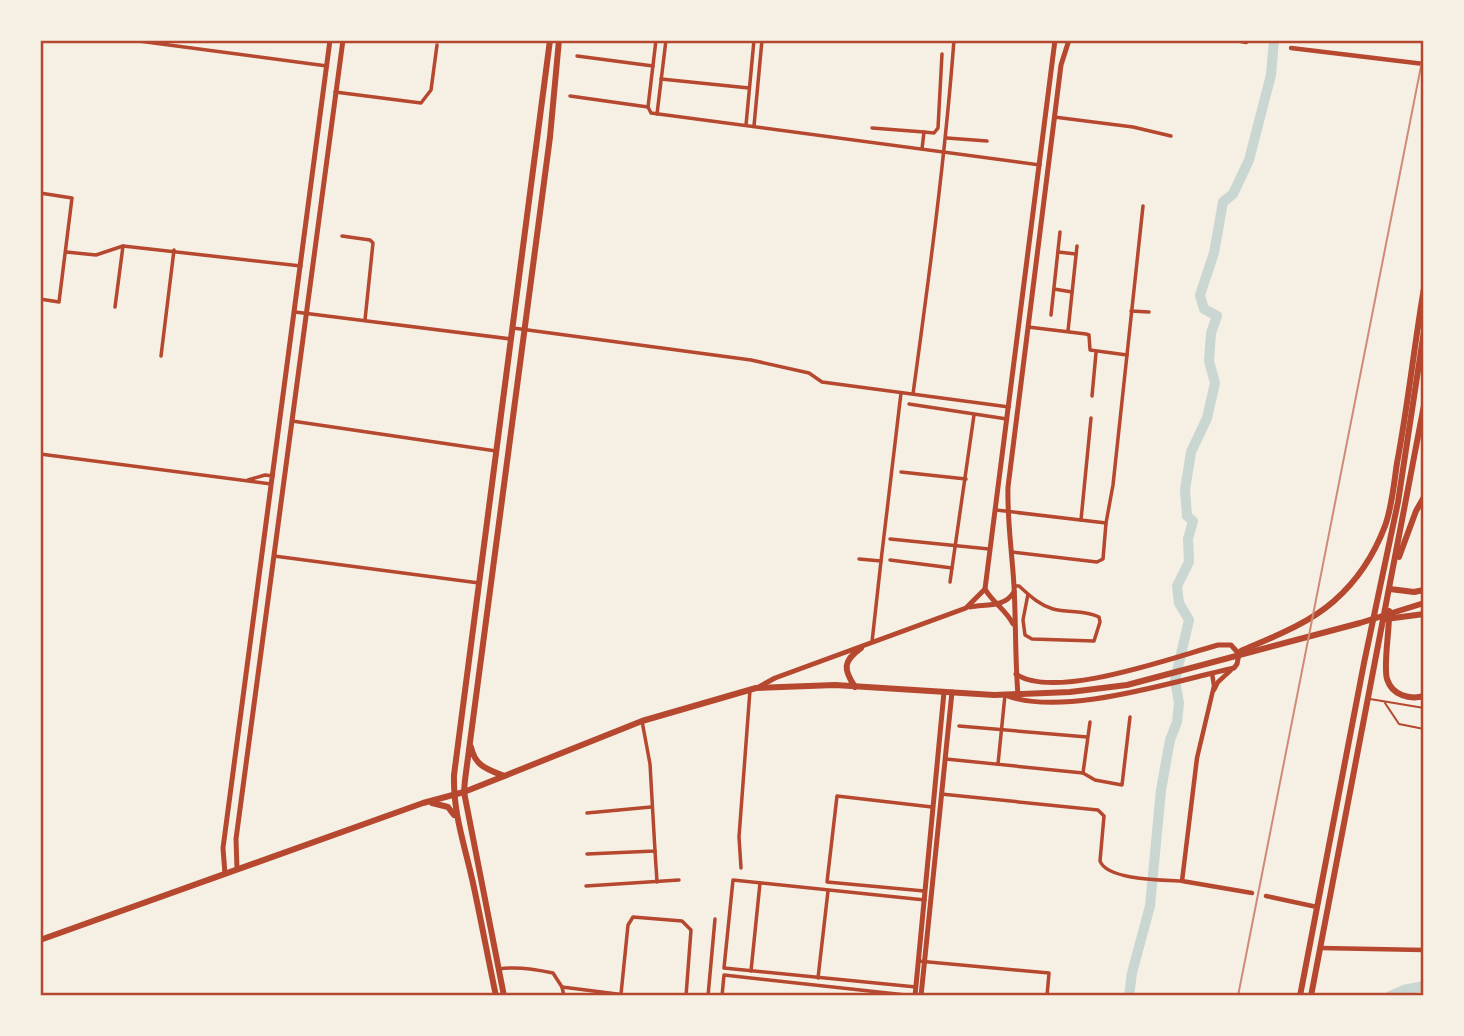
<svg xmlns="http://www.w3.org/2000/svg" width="1464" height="1036" font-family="'Fira Sans Condensed',sans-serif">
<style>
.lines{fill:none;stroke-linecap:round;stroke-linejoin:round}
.river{stroke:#c9d6d2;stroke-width:10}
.service{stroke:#b5482f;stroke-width:2}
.minor{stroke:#b5482f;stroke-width:3.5}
.tertiary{stroke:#b5482f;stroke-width:4.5}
.secondary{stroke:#b5482f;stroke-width:5}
.primary{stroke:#b5482f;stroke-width:6}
.rail{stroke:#cf8b77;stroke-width:2}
.neatline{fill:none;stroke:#b5482f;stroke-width:2.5}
</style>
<rect width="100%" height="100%" fill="#f6efe4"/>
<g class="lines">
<g class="river">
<path d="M1129,996L1132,973L1150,906L1161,790L1170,740L1177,722L1179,703L1175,680L1189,620L1179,603L1177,586L1189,562L1188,539L1193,521L1187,516L1185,490L1191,452L1207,418L1215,383L1209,361L1211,333L1217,316L1204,309L1200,295L1214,253L1223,202L1233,194L1249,160L1271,75L1274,40"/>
<path d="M1390,996L1404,990L1424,986"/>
</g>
<g class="service">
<path d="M1370,699L1424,708"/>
<path d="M1385,703L1399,724L1424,729"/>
</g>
<g class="minor">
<path d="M131,40L327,66"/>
<path d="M656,40L648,107L651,113L1040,165"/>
<path d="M577,56L653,66"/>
<path d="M661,79L749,88"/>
<path d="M335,92L421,103L431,90L437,45"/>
<path d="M570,96L648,107"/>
<path d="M657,114L666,40"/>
<path d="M1054,117L1133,127L1171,136"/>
<path d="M746,125L754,40"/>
<path d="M754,126L762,40"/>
<path d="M872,128L924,132"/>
<path d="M947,138L987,141"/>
<path d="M922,149L924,132L934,133L938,128L942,54"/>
<path d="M40,193L72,198L59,302L40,299"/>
<path d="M342,236L370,240L373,243L365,320"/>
<path d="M66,252L96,255L123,246L301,266"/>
<path d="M1058,252L1076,254"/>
<path d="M1054,289L1072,292"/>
<path d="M115,307L123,246"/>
<path d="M1131,311L1149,312"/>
<path d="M295,312L511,339"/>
<path d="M1051,315L1060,232"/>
<path d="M1028,327L1086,334L1089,335L1090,350L1127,355"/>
<path d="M513,328L751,360L809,373L822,382L1009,407"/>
<path d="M1068,331L1077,246"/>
<path d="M161,356L174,250"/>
<path d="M913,394C929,277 945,159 954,40"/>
<path d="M1092,396L1096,353"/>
<path d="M909,404L1007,419"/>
<path d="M292,421L496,451"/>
<path d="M40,454L271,484"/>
<path d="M901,472L966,479"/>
<path d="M248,480L265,475L273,476"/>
<path d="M996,510L1106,523"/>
<path d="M1081,520L1091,418"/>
<path d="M890,539L989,549"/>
<path d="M1012,552L1097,562L1103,559L1106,523L1113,485L1143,206"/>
<path d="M274,556L479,583"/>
<path d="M859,559L881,561L872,642"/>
<path d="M890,560L952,568"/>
<path d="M881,561L901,393"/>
<path d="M950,582L974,415"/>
<path d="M1014,586H1019C1029,595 1039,605 1053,609C1068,613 1085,610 1099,617L1100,622L1094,641L1032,639L1025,635L1023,620L1028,594"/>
<path d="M959,726L1087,737"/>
<path d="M946,759L1083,773L1095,780L1122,785L1130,717"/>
<path d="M998,764L1005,695"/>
<path d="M1083,773L1090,722"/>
<path d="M941,794L1098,810L1104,816L1100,861C1107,880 1162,880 1182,881"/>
<path d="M587,813L651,807"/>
<path d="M655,851L657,882"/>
<path d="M587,854L655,851L650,764L642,721"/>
<path d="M741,868L739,837L750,690"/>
<path d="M586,886L679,880"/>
<path d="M924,891L827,882L837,796L932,807"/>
<path d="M918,961L1049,973L1047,996"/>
<path d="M499,969C517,966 535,969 553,973L562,987L633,996"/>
<path d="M751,971L760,883"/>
<path d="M818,978L828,891"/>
<path d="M562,987L564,996"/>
<path d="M916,987L724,968L733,880L925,900"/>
<path d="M621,994L628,925L633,917L682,921L691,930L686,996"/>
<path d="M708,996L715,919"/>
<path d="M722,996L724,975L915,996"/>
</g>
<g class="tertiary">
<path d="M1236,40L1246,42"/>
<path d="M1291,48L1424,64"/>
<path d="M1212,673L1214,686L1197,758L1182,881L1252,893"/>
<path d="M1214,690L1218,682L1231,670"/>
<path d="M1266,896L1317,907"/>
<path d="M1320,948L1424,950"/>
</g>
<g class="secondary">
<path d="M985,589C993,603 1006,610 1013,624"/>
<path d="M970,607C986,604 1004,608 1014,592"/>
<path d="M757,688L775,678L966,608L985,589L1055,40"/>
<path d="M1005,695C1062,718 1174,681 1234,668L1237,664L1239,654L1231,645H1218C1174,657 1054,701 1016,674"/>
<path d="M1018,695C1015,659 1016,622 1014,586C1012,552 1007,520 1008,487L1061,65L1069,40"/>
<path d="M237,869L236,839L343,40"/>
<path d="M225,874L223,848L330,40"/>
<path d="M915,996L944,692"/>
<path d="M921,996L952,692"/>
</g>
<g class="primary">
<path d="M1399,557L1416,511L1424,497"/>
<path d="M1390,589L1414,592L1424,590"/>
<path d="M1389,611C1390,628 1383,665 1387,679C1392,695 1409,700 1424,696"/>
<path d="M1386,619L1424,614"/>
<path d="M1241,651C1273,637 1308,624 1334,601C1358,580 1374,555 1385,526C1392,507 1394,483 1397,463C1408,405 1414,347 1424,288"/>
<path d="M855,687C843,669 843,661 861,648"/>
<path d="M471,747C475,766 487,769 504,776"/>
<path d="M432,803L448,807L454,815"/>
<path d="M40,940L423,803L464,792L642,721L756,688L835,685L994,695L1070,692L1127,685L1360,623L1424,603"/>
<path d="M496,996C488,958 481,920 473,883C465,846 453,814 454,775L550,40"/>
<path d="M504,996L464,792L465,780L550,137L559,40"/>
<path d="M1300,996L1364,663L1398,502L1424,331"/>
<path d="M1311,996L1424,405"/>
</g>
<path class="rail" d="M1238,996L1424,51"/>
</g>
<rect width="1464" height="1036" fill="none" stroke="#f6efe4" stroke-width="84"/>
<rect x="42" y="42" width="1380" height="952" class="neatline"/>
</svg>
